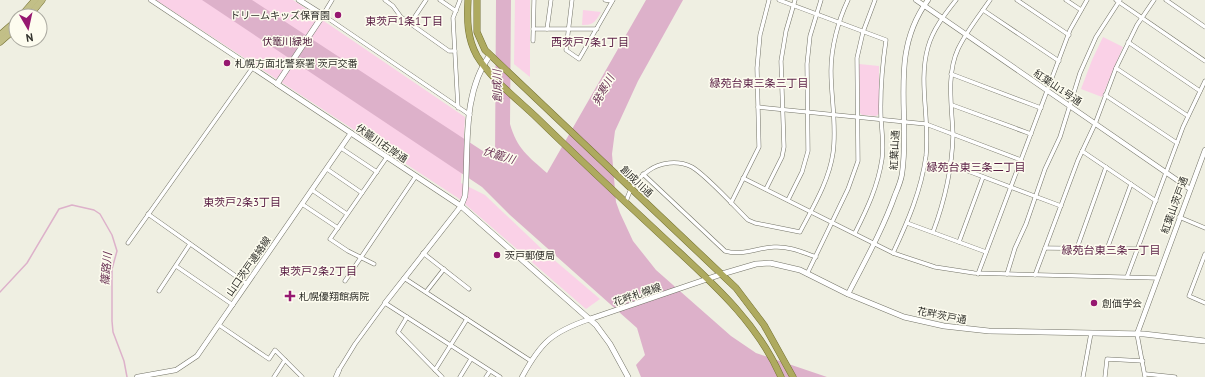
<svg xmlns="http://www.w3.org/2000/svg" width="1205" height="377" font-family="'PT Sans','Noto Sans JP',sans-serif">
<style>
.green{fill:#fad1e7}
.water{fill:#ddb1ca}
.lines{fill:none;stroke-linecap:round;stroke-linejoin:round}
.stream{stroke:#ddb1ca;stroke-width:1.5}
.minor-casing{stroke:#737367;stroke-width:4.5}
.tertiary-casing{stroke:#737367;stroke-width:5.5}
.secondary-casing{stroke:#737367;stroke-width:6}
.primary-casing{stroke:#747133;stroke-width:7}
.trunk-casing{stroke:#747133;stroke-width:7}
.minor{stroke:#fff;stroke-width:3.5}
.tertiary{stroke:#fff;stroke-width:4.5}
.secondary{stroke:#fff;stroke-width:5}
.primary{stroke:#c2bf87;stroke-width:6}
.trunk{stroke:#aeaa5f;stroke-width:6}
.poi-dot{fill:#961870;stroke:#fdfcef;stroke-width:1.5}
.labels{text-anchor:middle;stroke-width:3;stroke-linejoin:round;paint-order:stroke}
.poi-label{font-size:10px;fill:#30302b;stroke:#fdfcef;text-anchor:start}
.park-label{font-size:10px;fill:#471335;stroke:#fdfcef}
.street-label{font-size:10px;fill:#30302b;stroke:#fdfcef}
.neighbourhood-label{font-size:11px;fill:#581c43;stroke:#fdfcef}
.water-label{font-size:11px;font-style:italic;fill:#6b3456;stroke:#fdfcef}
</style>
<rect width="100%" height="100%" fill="#efefe2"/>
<g class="green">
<path d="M156,0H293L465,117L461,183L485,195L546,253L600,299L586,309L458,198Z"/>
<path d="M515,0H530V77L514,64Z"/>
<path d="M583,10L601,12C595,22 594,25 582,25Z"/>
<path d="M1103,37L1123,47L1102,97L1081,89L1092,60Z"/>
<path d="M859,64L879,66V114L876,116L862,115L860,113Z"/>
</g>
<path class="water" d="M202,0H252L495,159L496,0H511L510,124C517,149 528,156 547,173L646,0H683L638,81L615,131L612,154L616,202L620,213L633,241L656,270L731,336L756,353L827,377H641L636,365L645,355L637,328L510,215L482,187Z"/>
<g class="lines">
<path class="stream" d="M0,292L27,263L59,209L72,205L94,210L100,214L112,235L117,251L112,269V321L113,332L124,361L127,377"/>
<g class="minor-casing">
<g id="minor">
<path d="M332,0L323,15L470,115"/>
<path d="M385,0L393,6L401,17L449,51H455"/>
<path d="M440,0L456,11"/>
<path d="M572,0L566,50L579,59L613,0"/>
<path d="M605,0L612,1"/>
<path d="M779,0L886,40C882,67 880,92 881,119C882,133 884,145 882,159C878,186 867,209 855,233"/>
<path d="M1017,0L1069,35"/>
<path d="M1066,0L1081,10"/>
<path d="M1116,0L1205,61"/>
<path d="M1166,0L1205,27"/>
<path d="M983,10L1059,61"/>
<path d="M410,24L426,0"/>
<path d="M533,29H597"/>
<path d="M547,29L551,0"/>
<path d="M533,41L534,0"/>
<path d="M1128,42L1200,91"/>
<path d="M1116,68L1188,116"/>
<path d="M951,74L1041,108"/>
<path d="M1105,95L1177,143"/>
<path d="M952,105L1031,134"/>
<path d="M758,107L926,124L1021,160"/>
<path d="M458,108L453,18L460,0"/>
<path d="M953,135C952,107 946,75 958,49C966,32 979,16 990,0"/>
<path d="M341,148L377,172"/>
<path d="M1082,151L1156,201"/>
<path d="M952,165L1061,206"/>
<path d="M327,169L362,193"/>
<path d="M643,174L725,251C742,256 756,248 774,247C788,246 802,252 816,257"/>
<path d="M743,178L893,253L935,267L974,273L1157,278"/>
<path d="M766,189L782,157L784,147L781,61L786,31L795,0"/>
<path d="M312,190L347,214"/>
<path d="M788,200L802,172L808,151L807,64L810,36L821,0"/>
<path d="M626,202C630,188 636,180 648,171C660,162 678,160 692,167C707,176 734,206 748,220L755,223L800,232C813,207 829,181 833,153C837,126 831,98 831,71C831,48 838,21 848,0"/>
<path d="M731,203L759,147L757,68L760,35L769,0"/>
<path d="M302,204L338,228"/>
<path d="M148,214L247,284"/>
<path d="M1179,217L1205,228"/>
<path d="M907,223L986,252"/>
<path d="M933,232C945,200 952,170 953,135"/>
<path d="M959,242L983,177"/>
<path d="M128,243L253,67"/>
<path d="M1045,248L1138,249"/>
<path d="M1077,248L1106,167"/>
<path d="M1107,249L1131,184"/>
<path d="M423,253L469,289"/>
<path d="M893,253C908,221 921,191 926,156C930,119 918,82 928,47C933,29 945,14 956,0"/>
<path d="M1205,254L1189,296L1205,303"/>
<path d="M374,264L348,251L330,239L387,157"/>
<path d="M176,266L233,305"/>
<path d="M807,274L848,189L858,161L857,58L863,32L875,0"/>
<path d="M978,274L1070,30L1087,0"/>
<path d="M1007,274L1015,248L1026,224L1045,169L1060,137L1080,73L1096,37L1120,0"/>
<path d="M1035,275L1078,160L1095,124L1116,68L1137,25L1154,0"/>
<path d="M1127,277L1183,127L1205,81"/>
<path d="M404,278L531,361"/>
<path d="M345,281L416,176"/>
<path d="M159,291L190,244"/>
<path d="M426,292L444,269"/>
<path d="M407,317L398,332L442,377"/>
<path d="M219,325L269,359L275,350L302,377"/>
<path d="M1137,334L1145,377"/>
<path d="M339,370L355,344L385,303L500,377"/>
<path d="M435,370L467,319"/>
<path d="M1146,374L1175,377"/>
<path d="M274,377L285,360"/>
<path d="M460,377L471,359"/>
<path d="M486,377L490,371"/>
<path d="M1083,377L1091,333"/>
<path d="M1105,377L1107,359L1143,361"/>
</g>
</g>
<g class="tertiary-casing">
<g id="tertiary">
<path d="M151,0L277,84"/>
<path d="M916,0L1190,189"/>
<path d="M848,294C865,261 883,229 895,195C898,188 901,181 902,174C911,114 888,54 928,0"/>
<path d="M385,303L461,206"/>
<path d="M1137,334L1205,150"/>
<path d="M137,377L176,370L197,356L351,133"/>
<path d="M336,377L339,370"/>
<path d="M522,377C541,342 552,332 590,319"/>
</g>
</g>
<g class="secondary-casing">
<g id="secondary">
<path d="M299,0L323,15L277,84L461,206L596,325L610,344L628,377"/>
<path d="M461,206L465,196C469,151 461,94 490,55"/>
<path d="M590,319L722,274L756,264L770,263L800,270L848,294L904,317L944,326L989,331L1144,334L1205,341"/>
</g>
</g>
<g class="primary-casing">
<g id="primary">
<path d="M21,16L35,0"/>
<path d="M29,16L42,0"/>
<path d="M0,35L16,21"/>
<path d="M0,42L16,28"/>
</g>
</g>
<g class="trunk-casing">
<g id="trunk">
<path d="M468,0C467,20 467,38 477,56C491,79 516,98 536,117C578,158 622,199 665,239C710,281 756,320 781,377"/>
<path d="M477,0V32L485,50L736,288L764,325L793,377"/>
</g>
</g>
<use href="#minor" class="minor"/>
<use href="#tertiary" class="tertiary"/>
<use href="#secondary" class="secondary"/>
<use href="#primary" class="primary"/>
<use href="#trunk" class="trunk"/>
</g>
<g class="poi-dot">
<circle cx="338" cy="15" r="4"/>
<circle cx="227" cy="63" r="4"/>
<circle cx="497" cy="255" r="4"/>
<path d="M288 290h4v4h4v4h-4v4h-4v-4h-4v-4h4z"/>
<circle cx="1094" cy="303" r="4"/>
</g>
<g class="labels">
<g class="poi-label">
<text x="330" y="19" text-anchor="end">ドリームキッズ保育園</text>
<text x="235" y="67">札幌方面北警察署 茨戸交番</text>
<text x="505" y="259">茨戸郵便局</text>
<text x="299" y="300">札幌優翔館病院</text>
<text x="1102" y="307">創価学会</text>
</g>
<g class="park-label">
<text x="287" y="45">伏篭川緑地</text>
</g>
<g class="street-label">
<text transform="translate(1058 87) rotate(34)" y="4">紅葉山1号通</text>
<text transform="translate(382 143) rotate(34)" y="4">伏籠川右岸通</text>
<text transform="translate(894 150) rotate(-87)" y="4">紅葉山通</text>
<text transform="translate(637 181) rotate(43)" y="4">創成川通</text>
<text transform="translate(1174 205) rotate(-70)" y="4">紅葉山茨戸通</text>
<text transform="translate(248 266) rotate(-55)" y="4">山口茨戸連絡線</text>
<text transform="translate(637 294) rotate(-19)" y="4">花畔札幌線</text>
<text transform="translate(942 315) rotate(11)" y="4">花畔茨戸通</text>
</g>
<g class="neighbourhood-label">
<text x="404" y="25">東茨戸1条1丁目</text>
<text x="590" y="46">西茨戸7条1丁目</text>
<text x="759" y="87">緑苑台東三条三丁目</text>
<text x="976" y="171">緑苑台東三条二丁目</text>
<text x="242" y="206">東茨戸2条3丁目</text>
<text x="1111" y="254">緑苑台東三条一丁目</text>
<text x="318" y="275">東茨戸2条2丁目</text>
</g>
<g class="water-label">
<text transform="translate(497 86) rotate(-91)" y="4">創成川</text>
<text transform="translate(603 90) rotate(-61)" y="4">発寒川</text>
<text transform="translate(499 155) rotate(17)" y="4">伏籠川</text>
<text transform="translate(106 269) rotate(-85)" y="4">篠路川</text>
</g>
</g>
<g transform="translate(28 28) rotate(171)"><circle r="19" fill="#fdfcef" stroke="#abaaa1"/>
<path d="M0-3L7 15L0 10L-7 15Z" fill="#961870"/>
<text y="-6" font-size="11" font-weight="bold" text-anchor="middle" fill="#30302b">N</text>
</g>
</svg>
